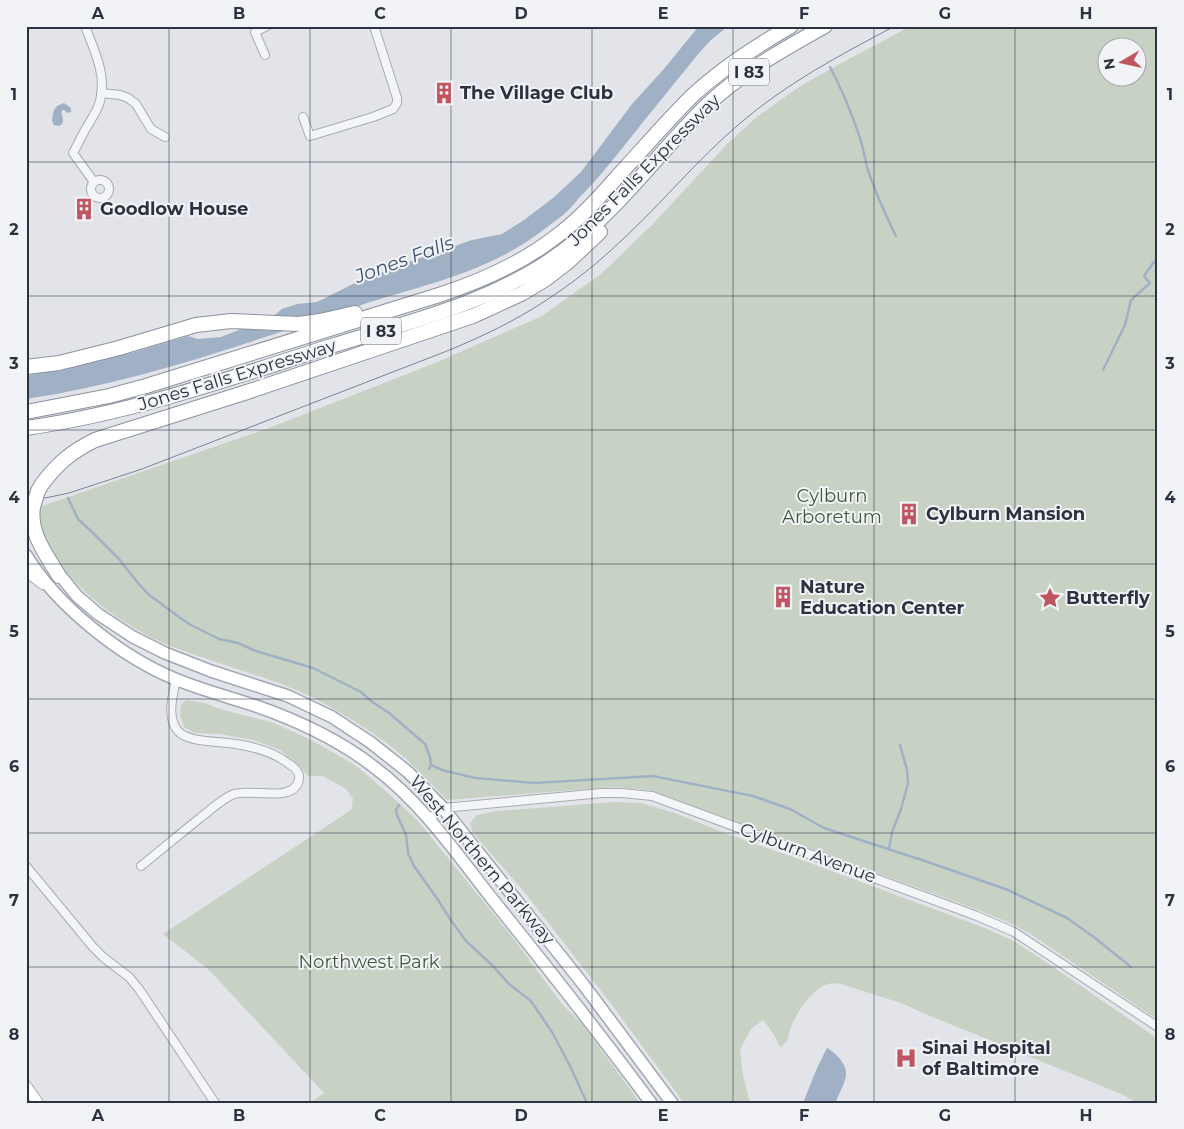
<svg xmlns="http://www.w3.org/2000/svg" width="1184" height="1129" font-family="Montserrat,sans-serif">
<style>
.green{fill:#c7d2c4;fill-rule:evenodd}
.water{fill:#a1b1c5}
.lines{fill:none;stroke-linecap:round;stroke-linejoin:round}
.stream{stroke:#a1b1c5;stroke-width:2.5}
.street-casing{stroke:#a8abb3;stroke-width:10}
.secondary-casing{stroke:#a8abb3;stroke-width:12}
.primary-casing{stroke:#a2a8b3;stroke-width:14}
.highway-casing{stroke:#8b929e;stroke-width:16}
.street{stroke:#f4f5f7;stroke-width:8}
.secondary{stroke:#fff;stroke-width:10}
.primary{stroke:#fff;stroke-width:11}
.highway{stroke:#fff;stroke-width:14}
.tram{stroke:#7d8491;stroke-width:1}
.highway-bridge-casing{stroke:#8b929e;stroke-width:16;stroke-linecap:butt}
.highway-bridge{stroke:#fff;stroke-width:14}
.grid{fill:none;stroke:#2c323f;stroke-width:1;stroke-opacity:0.55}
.labels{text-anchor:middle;stroke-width:4;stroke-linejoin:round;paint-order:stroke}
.shield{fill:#f1f3f6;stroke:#676c76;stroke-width:1}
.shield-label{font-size:16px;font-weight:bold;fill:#2c323f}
.poi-label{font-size:18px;font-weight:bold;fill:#2c323f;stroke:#f1f3f6;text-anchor:start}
.street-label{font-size:18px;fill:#2c323f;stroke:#f1f3f6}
.park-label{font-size:18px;fill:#3f593b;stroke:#f1f3f6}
.water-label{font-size:19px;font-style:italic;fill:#3a506e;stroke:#f1f3f6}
.neatline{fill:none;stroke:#2c323f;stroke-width:2}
.grid-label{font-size:16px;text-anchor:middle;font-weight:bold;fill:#2c323f}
</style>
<rect width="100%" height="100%" fill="#e2e4e9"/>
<g class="green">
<path d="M911,26H1158V1020L1032,935L1010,923L981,911L649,790L614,787L447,800C429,782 412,763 392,747C368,729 339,711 312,697C267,676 219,665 173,647C134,632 89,601 63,568C56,559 45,549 42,537C39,528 40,516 39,507L269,428L435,363L542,316L601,274L653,224L727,144L758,116L799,87L834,67ZM1106,48H1136V78H1106Z"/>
<path d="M187,700L205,703L220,709L274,723L311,740L355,765L388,793L418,821L513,938L562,1004L583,1025L640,1103H310L324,1093L208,969L163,934L351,810L353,799L346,789L323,776H308L299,765L280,750L253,740L220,734L195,733L185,728L180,716L181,704Z"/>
<path d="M615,802L641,803L675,813L730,835L810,863L982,927L1012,940L1040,958L1158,1039V1103H1138L1121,1094L923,1013L901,1003L841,984C835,983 830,983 825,985C812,990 795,1015 791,1027C787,1038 790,1040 780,1047L773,1033L763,1020L751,1029L740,1050L743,1075L750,1103H684L609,1001L526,894L473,833L470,823L477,815L498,811Z"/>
</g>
<g class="water">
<path d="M699,26H728L711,40L699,53C673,85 646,118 620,151C607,167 594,183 579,198C574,204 569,210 563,215C544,230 525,244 504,255C456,280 402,291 352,308C245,344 138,382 26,399V376L131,353L188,336L198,339L221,337L272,317L282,309L297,304L317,302L355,283L406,263L472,240L502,234L524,220L553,198L581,172L632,104L663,70Z"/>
<path d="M64,103L71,108V112L68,113L64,110H62C60,116 67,121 60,126L54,125L52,121C53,110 54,106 64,103Z"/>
<path d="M827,1048C836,1053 848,1065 846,1076C844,1085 839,1094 835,1103H803L817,1068Z"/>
</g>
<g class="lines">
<g class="stream">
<path d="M830,67C842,90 852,114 860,138C864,150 865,163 870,176C877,196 886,216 896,236"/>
<path d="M1103,370L1125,325L1131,300L1150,283L1144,276L1153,263L1158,259"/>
<path d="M68,498L78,519L94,534L119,559L138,583L148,594L175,614L189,624L219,639L238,643L256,651L313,668L361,692L371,701L389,713L425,744L430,757L431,765L429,769"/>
<path d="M431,765L442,770L475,778L534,783L653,776L753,796L790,809L824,828L928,862L1008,890L1067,918L1095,938L1131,967"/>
<path d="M399,805L396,810L397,815L406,835L408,853L414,866L438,900L450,919L466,941L493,966L509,984L531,1001L552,1032L570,1066L587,1103"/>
<path d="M889,849L892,832L901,809L908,783L907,770L900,745"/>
</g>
<g class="street-casing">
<g id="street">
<path d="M85,26C94,50 107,75 100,101C97,113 89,122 84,132C80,139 77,146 73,153L94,182"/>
<path d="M265,55L255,32L267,26"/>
<path d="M101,93L120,95L128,98L136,104L151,129L165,137"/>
<path d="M303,117L310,136L373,117L393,109L397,103V98L374,26"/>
<circle cx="100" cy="189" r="9"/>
<path d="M429,819L443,808L602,793H622L652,796L977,916L1014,932L1158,1027"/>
<path d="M26,866L93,947L104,958L129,977L139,989L215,1103"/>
<path d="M141,866C161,850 180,834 200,818C211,810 221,799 234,794C251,788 295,804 299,779C300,772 294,767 289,764C274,752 255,747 236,744C221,741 188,743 178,731C166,717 173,695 176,679"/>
</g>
</g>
<g class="secondary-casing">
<g id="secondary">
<path d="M26,571L43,584"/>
<path d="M26,1086L38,1103"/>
</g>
</g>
<g class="primary-casing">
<g id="primary">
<path d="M26,555C57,606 120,656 175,679C202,690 229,697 256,706C299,721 338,739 374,767C422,803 456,853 493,900C547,967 600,1034 651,1103"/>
<path d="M54,568L77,596L98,614L133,637L165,653L211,671L288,696L332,717L370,742L408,772L443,808L583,984L672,1103"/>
</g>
</g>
<g class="highway-casing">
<g id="highway">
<path d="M26,367L59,363L119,348L196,325L231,321L299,324L320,321L355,313"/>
<path d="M26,412L109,396L146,386L439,295C479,282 520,264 554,238C578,221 598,199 617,177C642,150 666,122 692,96C722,68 756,46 791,26"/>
<path d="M26,428C130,413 229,379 328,347C408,322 493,303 562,252C616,212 656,156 704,108C739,74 782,50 825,26"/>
<path d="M42,484C58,463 71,452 95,440L247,392L473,316L523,293L546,279L568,262L600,232"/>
<path d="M33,507C29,533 46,554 59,576"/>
</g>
</g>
<use href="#street" class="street"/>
<use href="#secondary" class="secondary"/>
<use href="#primary" class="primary"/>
<use href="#highway" class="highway"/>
<path class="tram" d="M26,501L50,497L69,493L142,469L447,351C481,337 515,321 545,301C573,283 599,262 622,240C662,203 697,160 738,125C785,84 840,55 895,26"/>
<g class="highway-bridge-casing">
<path id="highway-bridge" d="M33,507L38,491L42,484"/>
</g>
<use href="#highway-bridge" class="highway-bridge"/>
</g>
<path class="grid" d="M169,26V1103M310,26V1103M451,26V1103M592,26V1103M733,26V1103M874,26V1103M1015,26V1103M26,162H1158M26,296H1158M26,430H1158M26,564H1158M26,699H1158M26,833H1158M26,967H1158"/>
<defs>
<g id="building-bare" transform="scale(1.725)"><path d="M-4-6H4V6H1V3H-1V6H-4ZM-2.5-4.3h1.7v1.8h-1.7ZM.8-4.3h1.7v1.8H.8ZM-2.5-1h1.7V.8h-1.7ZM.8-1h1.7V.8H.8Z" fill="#c05561" stroke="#f1f3f6" stroke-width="2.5" paint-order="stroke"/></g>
<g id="sight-bare" transform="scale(1.725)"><path d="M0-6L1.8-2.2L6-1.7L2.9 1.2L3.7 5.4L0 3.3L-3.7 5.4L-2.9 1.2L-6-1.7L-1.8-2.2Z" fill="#c05561" stroke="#f1f3f6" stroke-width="2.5" paint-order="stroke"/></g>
<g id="hospital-bare" transform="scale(1.725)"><path d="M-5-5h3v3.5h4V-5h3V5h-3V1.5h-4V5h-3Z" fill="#c05561" stroke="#f1f3f6" stroke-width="2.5" paint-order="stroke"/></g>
</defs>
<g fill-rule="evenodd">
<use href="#building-bare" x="444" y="93"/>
<use href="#building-bare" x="84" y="209"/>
<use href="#building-bare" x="909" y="514"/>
<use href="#building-bare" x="783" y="597"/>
<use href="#sight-bare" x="1050" y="598"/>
<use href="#hospital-bare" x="906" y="1058"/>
</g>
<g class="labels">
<g class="shield">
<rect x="729" y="58.5" width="40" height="27" rx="4"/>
<rect x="361" y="317.5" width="40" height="27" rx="4"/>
</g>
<g class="shield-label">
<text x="749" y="78">I 83</text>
<text x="381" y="337">I 83</text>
</g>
<g class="poi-label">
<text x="460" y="99">The Village Club</text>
<text x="100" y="215">Goodlow House</text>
<text x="926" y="520">Cylburn Mansion</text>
<text x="800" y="593">Nature<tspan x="800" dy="21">Education Center</tspan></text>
<text x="1066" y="604">Butterfly</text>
<text x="922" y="1054">Sinai Hospital<tspan x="922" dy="21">of Baltimore</tspan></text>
</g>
<g class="street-label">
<text transform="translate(644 170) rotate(-45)" y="6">Jones Falls Expressway</text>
<text transform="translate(237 375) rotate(-17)" y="6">Jones Falls Expressway</text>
<text transform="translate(808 853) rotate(20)" y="6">Cylburn Avenue</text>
<text transform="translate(482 860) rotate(50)" y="6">West Northern Parkway</text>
</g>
<g class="park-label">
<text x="832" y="502">Cylburn<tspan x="832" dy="21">Arboretum</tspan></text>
<text x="369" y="968">Northwest Park</text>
</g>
<g class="water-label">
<text transform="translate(404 259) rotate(-20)" y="7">Jones Falls</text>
</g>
</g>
<rect width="1184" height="1129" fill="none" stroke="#f1f3f6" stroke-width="55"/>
<g transform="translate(1122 62) rotate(261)"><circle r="24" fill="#f1f3f6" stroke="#a2a6ad"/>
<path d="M0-4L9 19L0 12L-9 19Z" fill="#c05561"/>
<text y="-8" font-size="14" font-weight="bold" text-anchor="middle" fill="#2c323f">N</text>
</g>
<rect x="28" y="28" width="1128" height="1074" class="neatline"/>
<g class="grid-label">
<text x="98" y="19">A</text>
<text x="239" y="19">B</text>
<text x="380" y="19">C</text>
<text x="521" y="19">D</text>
<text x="663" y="19">E</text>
<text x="804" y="19">F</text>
<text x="945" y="19">G</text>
<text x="1086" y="19">H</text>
<text x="14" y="100">1</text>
<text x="1170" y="100">1</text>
<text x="14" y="235">2</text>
<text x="1170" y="235">2</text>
<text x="14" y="369">3</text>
<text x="1170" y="369">3</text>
<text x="14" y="503">4</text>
<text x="1170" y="503">4</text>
<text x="14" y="637">5</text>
<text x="1170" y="637">5</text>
<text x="14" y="772">6</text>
<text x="1170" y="772">6</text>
<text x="14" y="906">7</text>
<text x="1170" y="906">7</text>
<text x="14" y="1040">8</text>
<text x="1170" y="1040">8</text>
<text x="98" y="1121">A</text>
<text x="239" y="1121">B</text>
<text x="380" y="1121">C</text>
<text x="521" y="1121">D</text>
<text x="663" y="1121">E</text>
<text x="804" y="1121">F</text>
<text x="945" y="1121">G</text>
<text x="1086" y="1121">H</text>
</g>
</svg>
